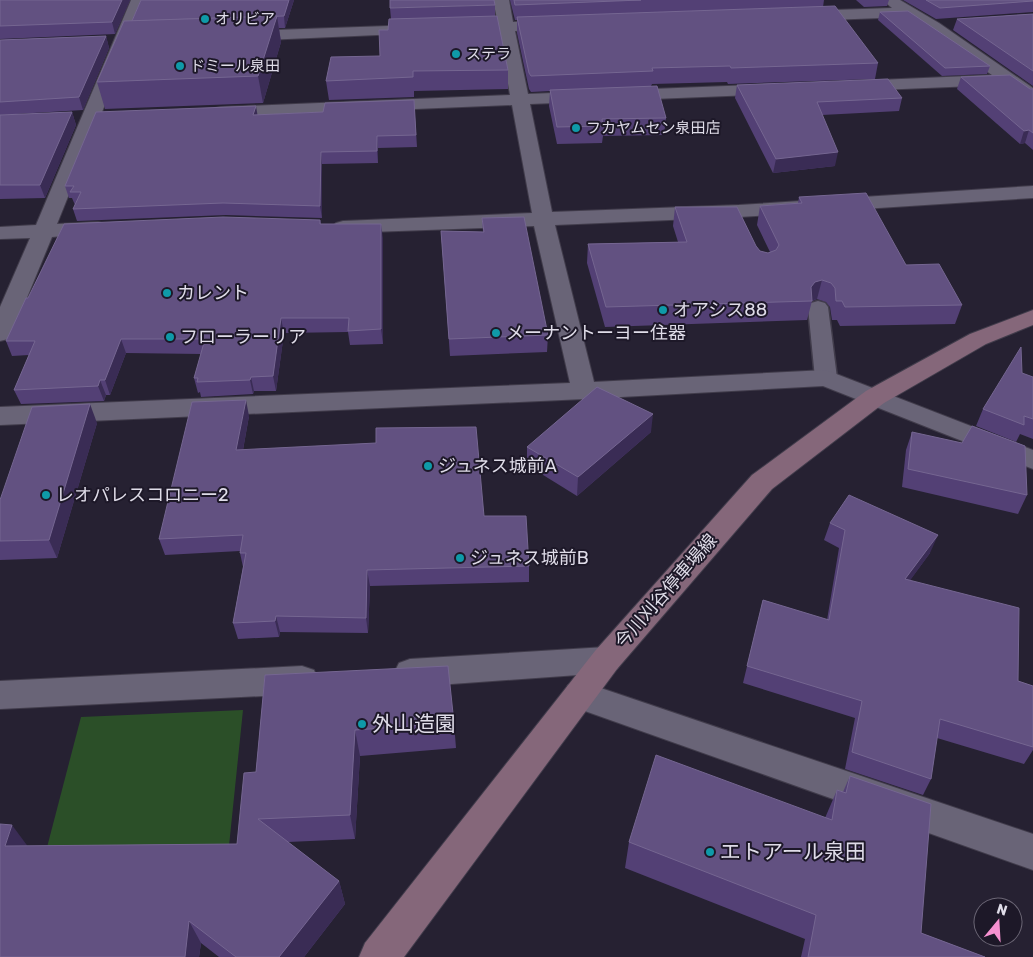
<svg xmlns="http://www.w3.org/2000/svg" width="1033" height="957" font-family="Rubik,'Noto Sans JP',sans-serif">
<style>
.green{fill:#2b4f28}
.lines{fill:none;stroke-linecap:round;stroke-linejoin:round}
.lane-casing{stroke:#413c4b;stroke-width:3}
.street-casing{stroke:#413c4b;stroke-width:2}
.secondary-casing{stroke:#413c4b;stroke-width:2}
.lane{fill:#696477;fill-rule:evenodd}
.street{fill:#696477;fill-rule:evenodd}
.secondary{fill:#85677a;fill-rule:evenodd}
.wall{fill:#534075}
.shaded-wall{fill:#3a2c55}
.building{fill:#625181;stroke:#756691}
.culture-dot{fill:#0f9aa8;stroke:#1d1828;stroke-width:2}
.labels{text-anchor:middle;stroke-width:4;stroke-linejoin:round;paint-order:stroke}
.far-poi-label{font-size:15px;fill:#dfdce8;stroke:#1d1828;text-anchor:start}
.poi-label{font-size:18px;fill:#dfdce8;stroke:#1d1828;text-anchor:start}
.street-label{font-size:18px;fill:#dfdce8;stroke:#1d1828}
.near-poi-label{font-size:21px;fill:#dfdce8;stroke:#1d1828;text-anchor:start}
</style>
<rect width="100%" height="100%" fill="#262132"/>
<path class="green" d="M243,710L229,846L45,855L81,717Z"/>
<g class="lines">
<g class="lane-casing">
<path id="lane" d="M818,301L825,303L828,307L837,378L834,383L826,385L818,383L815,378L808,307L811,303Z"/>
</g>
<g class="street-casing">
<g id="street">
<path d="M131,0H147L57,224L98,222L105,224L109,228L105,232L52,237L12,334L8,339L0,341V307L30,238L0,239V227L36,225Z"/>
<path d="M493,0H509L513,22L556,20L562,22L564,25L562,28L556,30L515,31L528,94L775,84L781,85L784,89L781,93L775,94L530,104L552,212L739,205L1033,186V198L739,217L555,225L594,382L826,370L1033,450V469L823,386L584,399L0,425V407L570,383L534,226L343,233L336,231L332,227L336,223L343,221L532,213L512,105L221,117L215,116L212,112L215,108L221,107L510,95L499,32L461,34L455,32L453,29L455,26L461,24L498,23Z"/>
<path d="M887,0H900L939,23L1033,88V101L1027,100L1003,83L997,85L855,91L849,90L846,86L849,82L855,81L992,75L907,17L803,21L798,19L795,16L798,13L803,11L892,8L885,2Z"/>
<path d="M416,25L422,27L424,30L422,33L244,41L238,39L236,36L238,33L244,31Z"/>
<path d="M606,647L617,651L622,660L617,669L606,673L410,687L399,683L394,673L399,663L410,659Z"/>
<path d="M302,666L314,670L318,680L314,690L302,694L0,709V681Z"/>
<path d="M580,681L1033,834V870L568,705L563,695L568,685Z"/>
</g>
</g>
<g class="secondary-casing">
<path id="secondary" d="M1033,310V325L986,344L884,403L772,489L617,669L404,957H359L365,943L595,651L752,475L866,391L970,334Z"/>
</g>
<use href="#lane" class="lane"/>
<use href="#street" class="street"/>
<use href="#secondary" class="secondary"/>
</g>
<g class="wall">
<path d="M0,0H130L115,34L0,39Z"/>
<path d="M141,0H294L285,28H279L281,42L263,103L105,109L97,82L132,21Z"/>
<path d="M510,0H824L823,7L878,63L875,79L728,84L727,82L652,84L651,86L666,118L664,135L603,136L602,143L557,144L549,106L550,91L531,92L529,89L517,33V20H515Z"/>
<path d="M856,0H889L887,6L864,7Z"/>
<path d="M903,0H1033V12L936,19Z"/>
<path d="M495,5V16L508,70V89L414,91V97L329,100L326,81L380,56L388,30L391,19L390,8Z"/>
<path d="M880,12L990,66L987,74L942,76L878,20Z"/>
<path d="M1033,14V86L953,30L957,19Z"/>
<path d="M106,36L109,48L83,110L0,115V40Z"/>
<path d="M961,77L1033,89V150L1025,143L1020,144L957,89Z"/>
<path d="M737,85L902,98L899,111L822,115L835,166L773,173L735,98Z"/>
<path d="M414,100L417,147L378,148V163L322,164V218L226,215L77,221L73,209L75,205L72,198H69L65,186L257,115L323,112Z"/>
<path d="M72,112L76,125L45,198L0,199V115Z"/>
<path d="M799,197L906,265L962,305L955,324L840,326L837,320H832L830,307L826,302L817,299L812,301L807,320L605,327L587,263L588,244L678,242L673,226L675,207L756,246L760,251L768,253L770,252L757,225L760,206L798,203Z"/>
<path d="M482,218L548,335L547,352L450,356L441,231L483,232Z"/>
<path d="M320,220L321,224L383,238V344L350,345L348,332L284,333L276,391H254L253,394L201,397L200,392L198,393L194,378L201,354L126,353L110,395H106L104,401L21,404L14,390L29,355L12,356L6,341Z"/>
<path d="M1033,377V439L1020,434L1016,442L976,426L983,409Z"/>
<path d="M249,416L243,450L484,516L529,566V582L370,586L368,633L280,632L279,637L238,639L233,623L243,567L240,553V551L165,555L159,539Z"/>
<path d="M97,423L57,558L0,560V500Z"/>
<path d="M651,432L577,496L527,465V447Z"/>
<path d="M912,432L1027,495L1018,514L902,487L906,450Z"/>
<path d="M830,523L930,553L910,580L1018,681L1033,686V750L1024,764L937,738L931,779L923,795L845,769L855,718L743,683L763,600L827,620L839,548L824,540Z"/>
<path d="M265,675L454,723L456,748L360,756L355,839L288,842L339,881L345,904L304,957H219L201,943L199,957H0L27,846L237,844L256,772Z"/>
<path d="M850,776L921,933L985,957H801L805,939L625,868L629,842L825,818L837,790L843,792Z"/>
</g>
<g class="shaded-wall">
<path d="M122,0H130L115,34L112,22Z"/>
<path d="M289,0H294L285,28L284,16Z"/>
<path d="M277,16L281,42L263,103L258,76Z"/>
<path d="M106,36L109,48L83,110L79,97Z"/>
<path d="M256,106L258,118L253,115Z"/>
<path d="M72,112L76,125L45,198L40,185Z"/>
<path d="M1029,130L1025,143L1020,144L1024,131Z"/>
<path d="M377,136L378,148V163L377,151Z"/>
<path d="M321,152L322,164V218L320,206Z"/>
<path d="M838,152L835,166L773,173L776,159Z"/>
<path d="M381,224L383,238V344L381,329Z"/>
<path d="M822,280L817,299L810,301L811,287L815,282Z"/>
<path d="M281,318L284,333L276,391L273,376Z"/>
<path d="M121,339L126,353L110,395L105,380Z"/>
<path d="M251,377L254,391L253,394L250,380Z"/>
<path d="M100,380L106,395L104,401L98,386Z"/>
<path d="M246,400L249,416L240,466L236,450Z"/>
<path d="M90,404L97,423L57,558L49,540Z"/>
<path d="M653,414L651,432L577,496L578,477Z"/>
<path d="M938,535L930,553L898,597L905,579Z"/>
<path d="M367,570L370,586L368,633L366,618Z"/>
<path d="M276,616L280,632L279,637L275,621Z"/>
<path d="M355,730L360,756L355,839L350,815Z"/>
<path d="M12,825L29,848L5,846Z"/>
<path d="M339,881L345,904L304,957H279Z"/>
<path d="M189,921L201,943L199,957H185Z"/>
</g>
<g class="building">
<path d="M0,0H122L112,22L0,26Z"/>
<path d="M141,0H289L284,16L132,21Z"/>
<path d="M390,0H494L495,5L390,8Z"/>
<path d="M514,0H641L515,5Z"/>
<path d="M926,0H1033V1L940,8Z"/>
<path d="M835,6L878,63L731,68L730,66L652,68L653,71L531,76L529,73L517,17Z"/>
<path d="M908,11L990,66L945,68L880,12Z"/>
<path d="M1033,14V71L957,19Z"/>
<path d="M277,16L258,76L97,82L124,21Z"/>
<path d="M497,16L508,70L413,71V77L326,81L331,57L380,56L379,30H388L389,19Z"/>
<path d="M106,36L79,97L0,102V40Z"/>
<path d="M1010,75L1030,89H1033V133L1029,130L1024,131L961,77Z"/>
<path d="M888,79L902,98L817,102L838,152L776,159L737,85Z"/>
<path d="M657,86L666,118L602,119L603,126L557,127L550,90Z"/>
<path d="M414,100L416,135L377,136V151L321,152L320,206L223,203L73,209L81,192H70L74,186H65L96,112L256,106L253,115L323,112L325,103Z"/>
<path d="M72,112L40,185H0V115Z"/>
<path d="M866,193L906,265L939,264L962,305L845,307L842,301H836L835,288L831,283L822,280L815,282L811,287L812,301L606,307L588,244L687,242L675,207H737L756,246L760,251L768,253L776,250L779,245L760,206L802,203L799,197Z"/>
<path d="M223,217L320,220V224H381V329L348,331L349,318H281L273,376L251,377L250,380L197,382L198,378H194L205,339H121L105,380H100L98,386L14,390L35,341H6L26,298H28L64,224Z"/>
<path d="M524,217L548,335L449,339L441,231L484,232L482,218Z"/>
<path d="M1021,347L1022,373L1033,377V419L1024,416V425L983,409Z"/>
<path d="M597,387L653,414L578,477L527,447Z"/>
<path d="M246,400L236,450L376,443V428L476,427L484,516H526L529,566L367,570L366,618L276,616L275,621L233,623L246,553H240L243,535L159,539L192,402Z"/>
<path d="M90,404L49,540L0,541V500L32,407Z"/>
<path d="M972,426L1025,446L1027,495L908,469L912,432L962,443Z"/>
<path d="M849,495L938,535L905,579L1019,608L1018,681L1033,686V747L940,719L931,779L852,752L862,701L747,666L763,600L829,620L845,530L830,523Z"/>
<path d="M448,666L454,723L355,730L350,815L258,819L339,881L279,957H236L189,921L185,957H0V824L12,825L5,846L237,844L244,773L256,772L265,675Z"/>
<path d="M656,755L832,820L837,790L846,793L850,776L931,804L921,933L985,957H808L816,915L629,842Z"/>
</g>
<g class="culture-dot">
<circle cx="205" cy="19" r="5"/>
<circle cx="456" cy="54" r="5"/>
<circle cx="180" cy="66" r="5"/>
<circle cx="576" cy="128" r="5"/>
<circle cx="167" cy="293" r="5"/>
<circle cx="663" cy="310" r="5"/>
<circle cx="496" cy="333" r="5"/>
<circle cx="170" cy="337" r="5"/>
<circle cx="428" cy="466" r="5"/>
<circle cx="46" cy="495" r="5"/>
<circle cx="460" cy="558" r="5"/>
<circle cx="362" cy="724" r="5"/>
<circle cx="710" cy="852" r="5"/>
</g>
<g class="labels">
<g class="far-poi-label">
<text x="215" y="24">オリビア</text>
<text x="466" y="59">ステラ</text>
<text x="190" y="71">ドミール泉田</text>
<text x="586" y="133">フカヤムセン泉田店</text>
</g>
<g class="poi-label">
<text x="177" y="299">カレント</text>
<text x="673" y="316">オアシス88</text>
<text x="506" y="339">メーナントーヨー住器</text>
<text x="180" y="343">フローラーリア</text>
<text x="438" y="472">ジュネス城前A</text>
<text x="56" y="501">レオパレスコロニー2</text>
<text x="470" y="564">ジュネス城前B</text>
</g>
<g class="street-label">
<text transform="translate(666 591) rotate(-49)" y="6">今川刈谷停車場線</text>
</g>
<g class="near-poi-label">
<text x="372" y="731">外山造園</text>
<text x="720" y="859">エトアール泉田</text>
</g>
</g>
<g transform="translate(998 922) rotate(18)"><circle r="24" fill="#1d1828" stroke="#6b6675"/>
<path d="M0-4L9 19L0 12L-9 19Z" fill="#f690d0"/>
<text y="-8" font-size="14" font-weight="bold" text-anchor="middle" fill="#dfdce8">N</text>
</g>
</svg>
